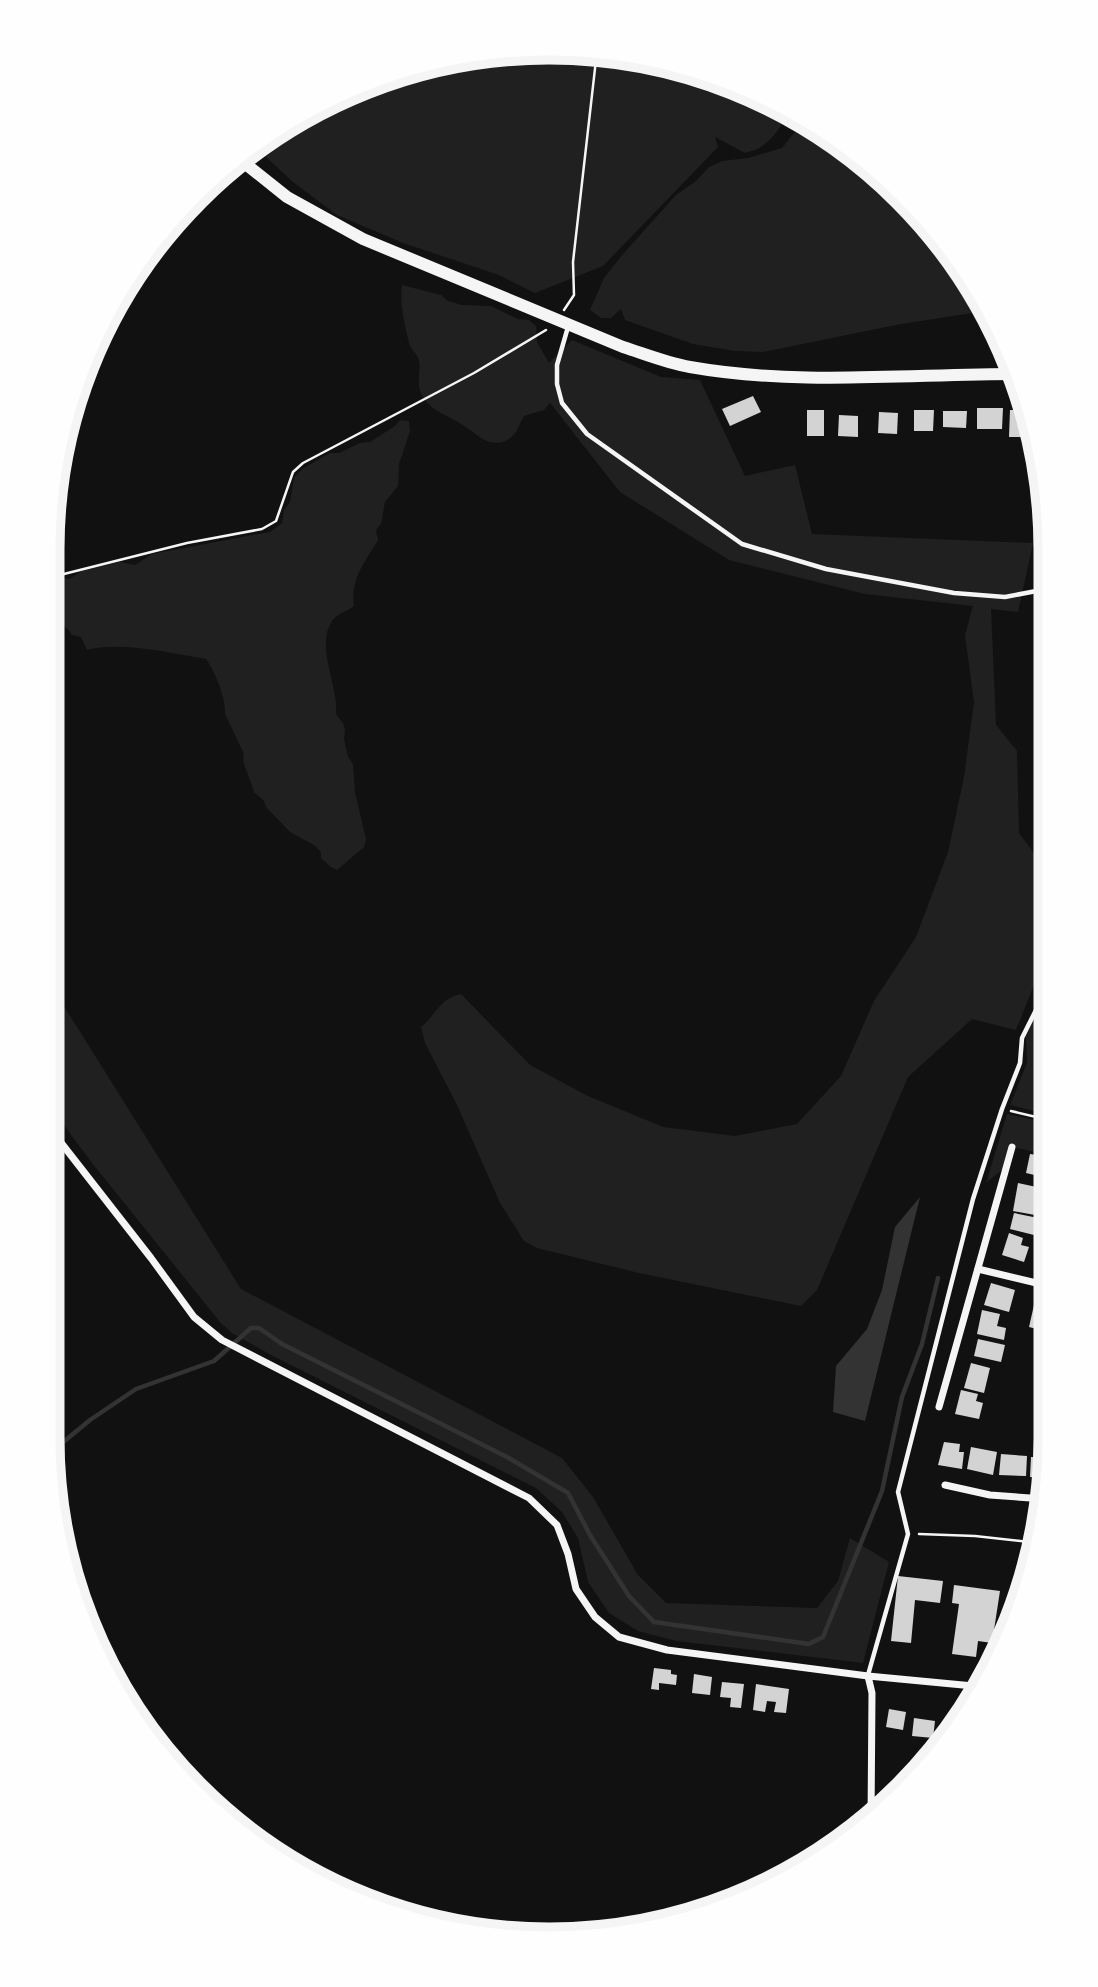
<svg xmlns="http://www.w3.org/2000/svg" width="1098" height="1987" font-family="'Titillium Web',sans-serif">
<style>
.green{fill:#202020}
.water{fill:#333}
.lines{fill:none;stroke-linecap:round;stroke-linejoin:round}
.stream{stroke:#333;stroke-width:4.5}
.building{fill:#d3d3d3}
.path{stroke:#f5f5f5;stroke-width:2.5}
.service{stroke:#f5f5f5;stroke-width:4.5}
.minor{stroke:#f5f5f5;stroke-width:7}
.secondary{stroke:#f5f5f5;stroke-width:12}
.rim{fill:none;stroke:#f5f5f5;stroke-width:9}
</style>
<rect width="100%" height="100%" fill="#111"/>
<g class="green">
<path d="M516,48L614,51L710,74L788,109C787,121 772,140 761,147C757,150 750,151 745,153L715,137L718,147L603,266L535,293L499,275L403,243L337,215L293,182L253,145L327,99L419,64Z"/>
<path d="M812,123L880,172L966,271L986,311L901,324L763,352L735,351L693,344L625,320L621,309L611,318H601L590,310L604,278L623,254L676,195L696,181L709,167L722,161L748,158L782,148L799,127Z"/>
<path d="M402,285L441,295L448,301L462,305L491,306L518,319L529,320L536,326L537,342L549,363L572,340L661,377L700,380L745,476L795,465L812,534L1033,543L1018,612L991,609L996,725L1017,751L1019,833L1036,856L1046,916L1044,960L1016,1030L972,1019L908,1077L817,1290L801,1306L639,1273L537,1248L524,1241L500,1203L457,1105L425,1043L421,1027C437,1014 439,999 461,994L530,1065L588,1096L663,1127L735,1136L797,1124L841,1076L874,1001L916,937L948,852L964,777L974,702L965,635L973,606L865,594L729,560L620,492L550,403L544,410L524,416C518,426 517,436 505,441C487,448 476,433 463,425C448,415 429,411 421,393C416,382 421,372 419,361C418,354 411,350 409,343C405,326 399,302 402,285Z"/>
<path d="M400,420L409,421L410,431L399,464L398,486L385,502L381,524L376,530L378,540C365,562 350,579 354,606C347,612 337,613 332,621C315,648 339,686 336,714L343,723L345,730L344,739L348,757L353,764L355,792L366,839L364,847L337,870L331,867L321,858V852L314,845L290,832L266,807L264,801L254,792L243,761L244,754L225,714C226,698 215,672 206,659C172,653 119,641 87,650L81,637L72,635C68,628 65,627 59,622C47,612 48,597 48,583L62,578L69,579L82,571L120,562L135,565L152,554L270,532L282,523L284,510L290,502L294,478L302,469L330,453H339L360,443L370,442L395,426Z"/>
<path d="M52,987L241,1289L562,1458L593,1497L638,1575L666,1603L817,1608L838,1581L850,1538L889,1562L863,1663L676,1641L638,1631L609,1613L588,1582L578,1538L562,1512L536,1488L271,1355L232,1333L220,1322L92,1163L48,1104V992Z"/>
<path d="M1048,993L1049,1115L1010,1105L1027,1063L1026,1036Z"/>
<path d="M1007,1114L1049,1123V1155L1012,1147L1004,1168L986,1183Z"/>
</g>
<path class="water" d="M920,1197L865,1421L833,1412L836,1366L867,1329L882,1290L895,1227Z"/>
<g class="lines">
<path class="stream" d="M50,1453L90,1420L136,1389L214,1361L251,1328H259L282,1344L507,1457L568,1493L590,1535L629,1596L654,1622L809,1644L823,1637L882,1491L902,1397L922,1344L938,1278"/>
</g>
<g class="building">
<path d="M753,396L761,412L730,426L722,409Z"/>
<path d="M977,408H1003L1002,429H977Z"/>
<rect x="807" y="410" width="17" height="26"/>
<path d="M914,410H934L933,431H914Z"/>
<path d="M1010,410H1024L1023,437H1009Z"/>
<path d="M943,411H967L966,428L943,427Z"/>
<path d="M879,412L898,413L897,434L878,433Z"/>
<path d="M839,415L858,416V437L838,436Z"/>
<path d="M1030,1154L1049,1157V1171L1045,1170L1043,1177L1026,1173Z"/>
<path d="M1018,1183L1041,1188L1035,1215L1013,1211Z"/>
<path d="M1014,1213L1038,1218L1034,1235L1010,1229Z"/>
<path d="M1009,1233L1023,1238L1021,1245L1029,1247L1024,1262L1002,1255Z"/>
<path d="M991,1283L1015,1290L1009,1312L984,1305Z"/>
<path d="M1034,1305L1049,1309V1332L1029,1327Z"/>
<path d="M982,1310L1000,1314L997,1326L1006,1328L1004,1340L977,1334Z"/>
<path d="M978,1339L1005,1345L1001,1362L974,1356Z"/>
<path d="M971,1363L990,1368L984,1393L964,1388Z"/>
<path d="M1042,1363L1049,1364V1378L1040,1377Z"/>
<path d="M1046,1382H1049V1405L1042,1403Z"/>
<path d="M961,1390L978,1394L976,1401L983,1403L979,1419L955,1414Z"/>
<path d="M1042,1406L1049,1407L1050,1431L1038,1430Z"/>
<path d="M944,1442L960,1444L959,1452H964L962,1469L938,1465Z"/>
<path d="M971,1447L997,1452L993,1475L967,1469Z"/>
<path d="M1001,1454L1027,1456L1026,1476L999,1475Z"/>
<path d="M1031,1457L1050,1458L1048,1478L1030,1477Z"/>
<path d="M898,1576L943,1581L940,1603L915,1600L911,1643L891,1641Z"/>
<path d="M954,1585L1000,1591L992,1643L978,1641L976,1657L952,1654L959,1604L952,1603Z"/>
<path d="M654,1668L671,1670V1674L677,1675L676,1685L659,1683V1690L651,1689Z"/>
<path d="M694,1674L712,1677L710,1695L692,1693Z"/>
<path d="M722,1682L744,1684L741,1708L730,1707L731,1698L720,1697Z"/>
<path d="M756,1684L789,1689L786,1713L774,1712L776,1702L767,1701L765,1712L753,1710Z"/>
<path d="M889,1709L906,1712L903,1730L886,1727Z"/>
<path d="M914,1718L935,1721L933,1738L912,1736Z"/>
</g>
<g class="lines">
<g class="path">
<path d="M564,310L574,295L573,262L597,51"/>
<path d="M48,578L187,543L262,529L276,521L293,472L303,463L474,373L546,330"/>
<path d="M1011,1111L1049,1120"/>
<path d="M919,1534L975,1536L1038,1543"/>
</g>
<g class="service">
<path d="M568,327L557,365V384L562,403L587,434L742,544L826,569L954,593L1005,597L1047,589"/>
<path d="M1047,608L1042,623L1047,744"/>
<path d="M868,1675L908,1534L898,1492L973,1199L1002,1109L1020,1063L1022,1038L1048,986"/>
</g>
<g class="minor">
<path d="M48,1126L151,1258L194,1317L222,1340L529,1498L557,1525L568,1554L576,1589L595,1617L619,1637L667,1650L868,1676L984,1687"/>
<path d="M978,1269L1049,1286"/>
<path d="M939,1407L1012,1147"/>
<path d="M945,1485L990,1495L1045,1499"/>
<path d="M868,1676L872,1693L871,1821"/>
</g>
<path class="secondary" d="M237,157L287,197L363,239L623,347C645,354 667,363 690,367C797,386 909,374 1017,374"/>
</g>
<path d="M0 0H1098V1987H0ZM549 60H549A489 489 0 0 1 1038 549V1438A489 489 0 0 1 549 1927H549A489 489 0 0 1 60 1438V549A489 489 0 0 1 549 60Z" fill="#fefefe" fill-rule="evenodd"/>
<path class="rim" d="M549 60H549A489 489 0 0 1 1038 549V1438A489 489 0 0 1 549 1927H549A489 489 0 0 1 60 1438V549A489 489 0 0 1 549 60Z"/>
</svg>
